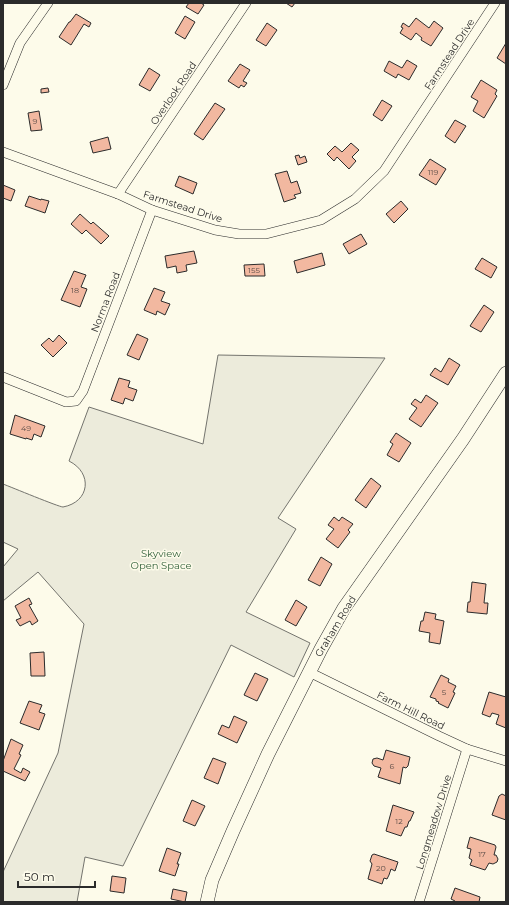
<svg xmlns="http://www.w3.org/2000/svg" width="509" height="905" font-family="Montserrat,sans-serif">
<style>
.green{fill:#ecebdb;stroke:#74746e}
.building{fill:#f2b8a0;stroke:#2b2b2b}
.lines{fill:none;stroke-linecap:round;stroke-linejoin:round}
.street-casing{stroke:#2b2b2b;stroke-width:10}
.secondary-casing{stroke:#2b2b2b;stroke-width:14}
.street{stroke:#fdfbea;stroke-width:9}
.secondary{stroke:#fdfbea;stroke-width:13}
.labels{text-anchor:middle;stroke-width:3;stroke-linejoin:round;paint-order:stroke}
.number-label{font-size:8px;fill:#5d4e48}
.street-label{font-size:10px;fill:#2b2b2b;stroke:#fdfbea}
.park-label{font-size:10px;fill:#34623c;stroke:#fdfbea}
</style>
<rect width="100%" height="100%" fill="#fdfbea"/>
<path class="green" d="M218,355L385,358L278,518L296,529L246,612L310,643L294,677L231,645L123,866L85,857L77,902H3V872L58,753L84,624L38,572L3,601V567L18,549L3,542V484C11,487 59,507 63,507C90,502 93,473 69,461L89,407L203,444Z"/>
<g class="building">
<path d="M189,3H201L204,5L198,14L186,7Z"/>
<path d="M286,3H295L292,7Z"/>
<path d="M76,14L91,23L89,27L84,24L71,45L59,37L69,22H70Z"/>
<path d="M185,16L195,22L185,39L175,33Z"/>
<path d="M416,18L429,28L434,21L443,28L431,46L421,40L422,38L416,33L411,40L400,33L403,28L401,27L403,23L409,27Z"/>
<path d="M267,23L277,30L266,46L256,40Z"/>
<path d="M506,43V64L497,58Z"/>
<path d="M407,60L417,66L409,80L398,74L396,78L384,71L389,61L402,68Z"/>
<path d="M240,64L250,70L243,81L247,83L244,87L241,85L239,88L228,81Z"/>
<path d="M149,68L160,75L150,91L139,85Z"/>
<path d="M481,80L497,90L495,94L497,96L484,118L473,111L478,101L471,97Z"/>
<path d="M48,88L49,92L41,93V89Z"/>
<path d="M382,100L392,106L382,121L373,115Z"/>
<path d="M215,103L225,109L203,140L194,134Z"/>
<path d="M39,111L42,130L31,131L28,113Z"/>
<path d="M455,120L466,126L455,143L445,136Z"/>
<path d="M108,137L111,149L93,153L90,142Z"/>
<path d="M351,143L359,150L352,157L356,161L349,169L337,157L334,161L327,154L335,146L342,152Z"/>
<path d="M299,155L300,158L305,156L307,162L298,165L295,156Z"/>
<path d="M430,159L446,169L436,185L419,175Z"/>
<path d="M287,171L291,183L297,181L301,193L294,195L296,198L284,202L275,174Z"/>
<path d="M179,176L197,183L193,194L175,186Z"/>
<path d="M3,185L15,190L11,201L3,198Z"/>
<path d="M29,196L41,200V199L49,201L45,213L25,206Z"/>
<path d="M401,201L408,209L394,223L386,214Z"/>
<path d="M80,214L91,224L93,222L109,236L101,244L86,230L82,234L71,224Z"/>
<path d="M361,234L367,244L349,254L343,244Z"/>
<path d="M194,251L197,263L186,265L187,271L177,273L176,266L167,268L165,256Z"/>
<path d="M322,253L325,265L297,273L294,261Z"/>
<path d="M482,258L497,267L491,278L475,269Z"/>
<path d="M264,264L265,276H245L244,265Z"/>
<path d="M74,271L86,275L81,287L87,289L80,307L61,300Z"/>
<path d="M154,288L165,292L161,301L170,304L165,315L157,311L156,315L144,310Z"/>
<path d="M484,305L494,312L481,332L470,326Z"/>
<path d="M137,334L148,339L139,360L127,355Z"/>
<path d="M59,335L67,343L53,357L41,345L49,338L53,342Z"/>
<path d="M449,358L460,365L448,385L430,375L435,368L441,372Z"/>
<path d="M119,378L130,381L128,387L137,390L133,401L125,398L123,404L111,400Z"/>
<path d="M426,395L438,403L421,427L409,419L417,408L411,404L415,399L421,403Z"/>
<path d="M15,415L45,426L41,437L34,434L32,440L26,438V439L10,434Z"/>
<path d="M396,433L411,443L399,462L387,455L393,444L390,442Z"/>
<path d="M371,478L381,486L366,508L355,500Z"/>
<path d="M334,517L339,521L342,517L353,524L348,530L350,532L338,548L326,539L334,529L328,525Z"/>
<path d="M321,557L332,564L320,586L308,580Z"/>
<path d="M472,582L486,584L484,603H488L487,614L467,612L468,602H470Z"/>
<path d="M29,598L32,604L29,605L38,621L32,625L30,621L20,626L16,620L21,618L15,606Z"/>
<path d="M296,600L307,607L296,626L285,620Z"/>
<path d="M425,612L436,614L435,619L444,621L440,644L429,642L430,633L419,631L421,621H423Z"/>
<path d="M44,652L45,676H31L30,653Z"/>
<path d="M255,673L268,679L257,701L244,695Z"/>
<path d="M441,675L449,679L448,682L456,686L453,692L455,693L448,708L438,703L439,702L436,701V699L430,697Z"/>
<path d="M489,692L506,697V728L496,724L499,715L492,713L490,717L482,714Z"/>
<path d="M29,701L42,705L39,712L45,714L39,730L20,723Z"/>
<path d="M234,716L247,722L237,743L218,734L222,725L229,728Z"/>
<path d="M11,739L23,745L19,754L21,755L14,769L21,773L23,768L30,772L25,781L3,771V761Z"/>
<path d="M386,750L410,757L408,766L406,768L403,767L400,784L378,777L381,768L374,766L372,763L373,759L377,758L383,760Z"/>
<path d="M213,758L226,763L218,784L204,778Z"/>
<path d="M502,794L506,796V820L492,815L499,796Z"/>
<path d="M192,800L205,806L195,826L183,821Z"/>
<path d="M393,805L414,812L410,821H409L407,827H405L401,836L386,831Z"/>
<path d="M470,837L495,845L496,847L494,855H496L498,859L497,862L493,864L489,863L485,870L470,865L472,860L469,858L471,849L467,848Z"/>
<path d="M167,848L181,853L177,864H179L175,876L159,871Z"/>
<path d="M374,854L398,862L395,871L391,869L389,875L387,879L384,878L382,884L368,879L372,864L370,861L372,855Z"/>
<path d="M112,876L126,878L124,893L110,891Z"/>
<path d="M455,888L480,897L479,902H455V901L451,899Z"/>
<path d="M173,889L187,892L185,902L171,899Z"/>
</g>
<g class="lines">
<g class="street-casing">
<g id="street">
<path d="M3,85L20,43L48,3"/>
<path d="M3,152L118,194L152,210L215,230L239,234H266L321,220L355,199L384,171L495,3"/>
<path d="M118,194L246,3"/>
<path d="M3,377L66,402L76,401L83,391L152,210"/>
<path d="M309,672L439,736L467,749L506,761"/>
<path d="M419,902L467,749"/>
</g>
</g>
<g class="secondary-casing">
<path id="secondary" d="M207,902L212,880L233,831L268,754L321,649L344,608L463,439L506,373"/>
</g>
<use href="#street" class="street"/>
<use href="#secondary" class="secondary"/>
</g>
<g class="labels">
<g class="number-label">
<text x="35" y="124">9</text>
<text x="433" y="175">119</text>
<text x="254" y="273">155</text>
<text x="75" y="293">18</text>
<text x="26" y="431">49</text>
<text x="444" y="695">5</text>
<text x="392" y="769">6</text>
<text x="399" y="824">12</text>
<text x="482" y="857">17</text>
<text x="381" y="871">20</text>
</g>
<g class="street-label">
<text transform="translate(449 54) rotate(-57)" y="4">Farmstead Drive</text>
<text transform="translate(173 93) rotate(-56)" y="4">Overlook Road</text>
<text transform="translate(183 206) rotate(18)" y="4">Farmstead Drive</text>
<text transform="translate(105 302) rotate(-69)" y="4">Norma Road</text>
<text transform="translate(335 626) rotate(-59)" y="4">Graham Road</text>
<text transform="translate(411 710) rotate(26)" y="4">Farm Hill Road</text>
<text transform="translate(433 822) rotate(-73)" y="4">Longmeadow Drive</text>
</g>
<g class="park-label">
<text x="161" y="557">Skyview<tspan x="161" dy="12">Open Space</tspan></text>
</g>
</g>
<rect width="509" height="905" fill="none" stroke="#2b2b2b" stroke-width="8"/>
<path d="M18 881v6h77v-6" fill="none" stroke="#2b2b2b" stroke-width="2"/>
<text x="24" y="881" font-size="12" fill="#2b2b2b" stroke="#fdfbea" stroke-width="3" paint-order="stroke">50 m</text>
</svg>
